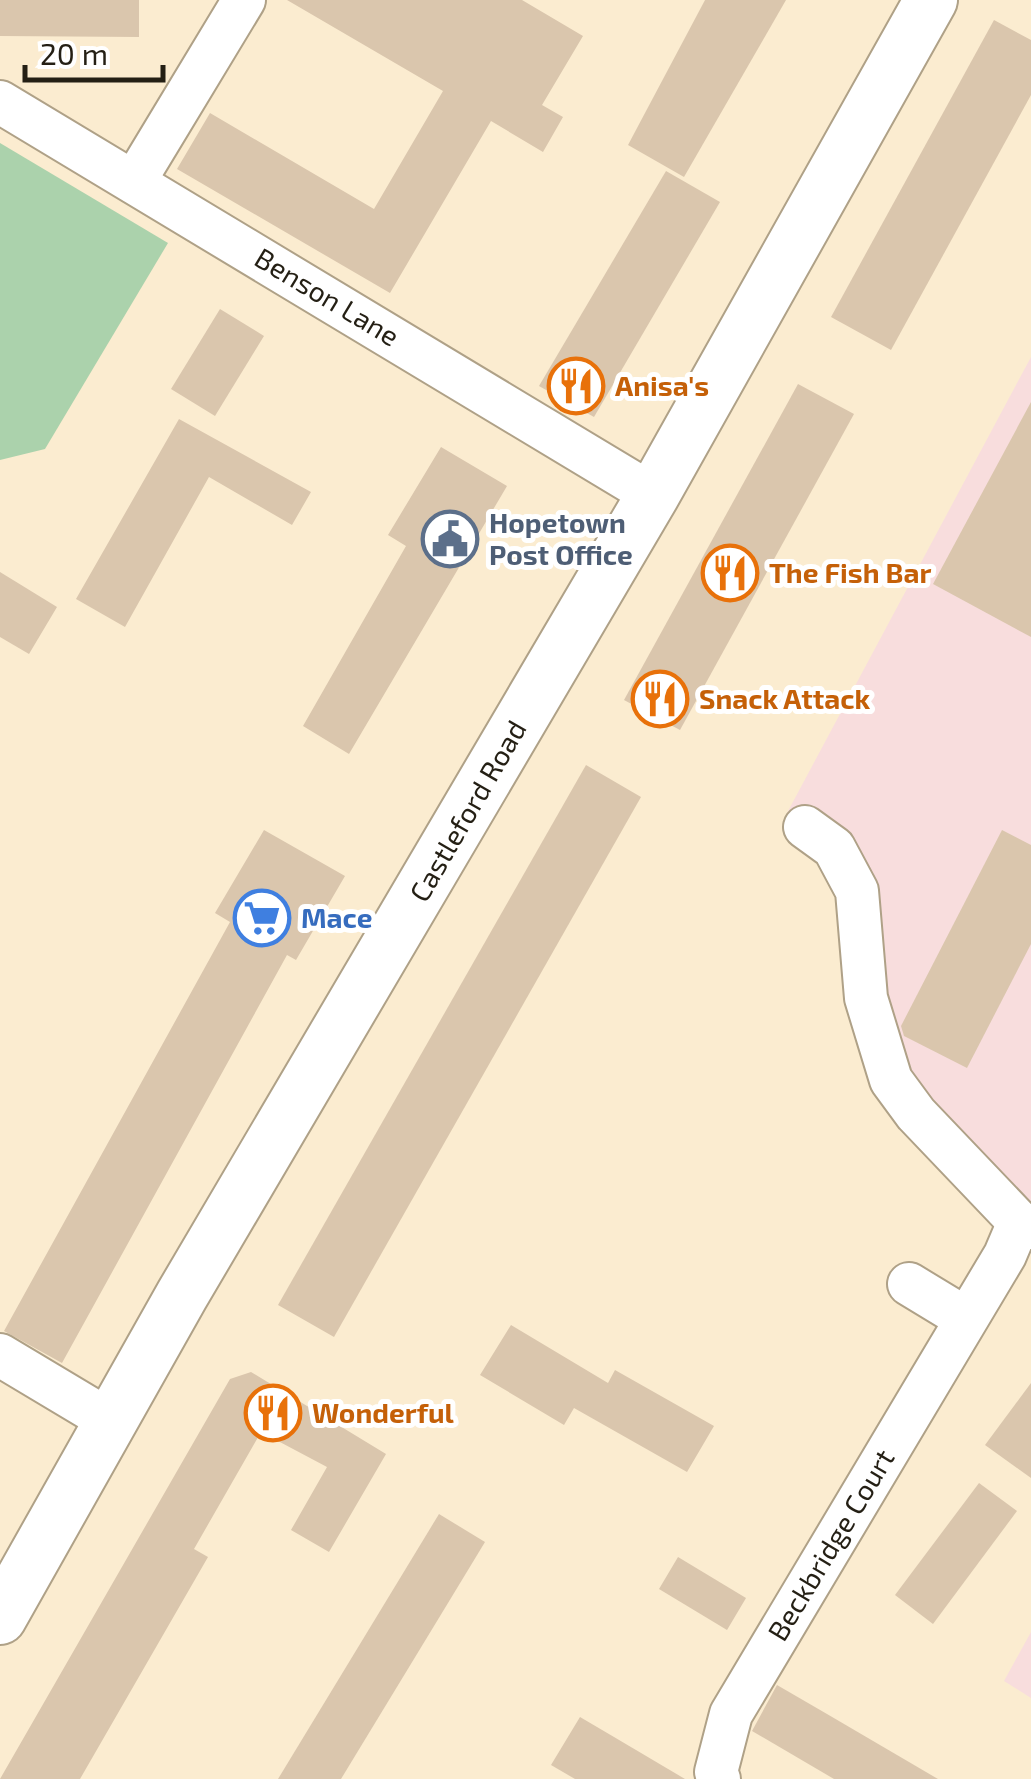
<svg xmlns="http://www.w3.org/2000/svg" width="1031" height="1779" font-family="'Exo 2',sans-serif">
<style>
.industrial{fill:#f8dddd}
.green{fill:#abd2ac}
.building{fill:#dac6ad}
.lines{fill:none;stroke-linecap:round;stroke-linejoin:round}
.minor-casing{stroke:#afa187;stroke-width:46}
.tertiary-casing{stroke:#afa187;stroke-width:56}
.minor{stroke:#fff;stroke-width:42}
.tertiary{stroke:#fff;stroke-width:52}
.labels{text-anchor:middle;stroke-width:10;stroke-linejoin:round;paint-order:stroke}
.street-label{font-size:28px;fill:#241f14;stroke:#fff}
.food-label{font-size:28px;font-weight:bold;fill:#c56008;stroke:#fff;text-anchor:start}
.service-label{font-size:28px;font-weight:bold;fill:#4e5e75;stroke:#fff;text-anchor:start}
.shop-label{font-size:28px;font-weight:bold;fill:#366cbe;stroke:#fff;text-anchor:start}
</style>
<rect width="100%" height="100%" fill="#fbecd0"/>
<g class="industrial">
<path d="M1031,357V1228L916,1114L834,848L787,813Z"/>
<path d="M1031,1632V1698L1004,1681Z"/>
</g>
<path class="green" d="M0,143L168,243L45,449L0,460Z"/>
<g class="building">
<path d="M0,0H139V37L0,36Z"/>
<path d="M287,0H522L583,36L542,105L563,117L543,152L491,121L390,293L177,169L210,113L374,209L443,91Z"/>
<path d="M705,0H786L684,177L628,145Z"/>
<path d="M994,20L1031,40V95L891,350L831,317Z"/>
<path d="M666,171L720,202L594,417L539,386Z"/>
<path d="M220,309L264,336L215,416L171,389Z"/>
<path d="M798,384L854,414L680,730L624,700Z"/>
<path d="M1031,402V637L933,584Z"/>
<path d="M179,419L311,492L292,525L209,477L125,627L76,599Z"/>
<path d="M441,447L507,486L349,754L303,726L406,546L388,535Z"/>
<path d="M0,572L57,607L29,654L0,637Z"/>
<path d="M586,765L641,797L334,1337L278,1305Z"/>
<path d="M264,830L345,876L296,960L287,955L62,1363L4,1331L230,922L215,913Z"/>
<path d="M1002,830L1031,845V944L967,1068L904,1036L901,1026Z"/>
<path d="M511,1325L608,1383L615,1370L714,1426L687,1472L574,1408L564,1425L480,1375Z"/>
<path d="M251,1372L386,1454L329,1552L291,1530L327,1467L261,1432L194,1549L208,1557L80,1779H0L230,1379Z"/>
<path d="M1031,1383V1478L985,1445Z"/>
<path d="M979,1483L1017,1511L933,1624L895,1595Z"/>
<path d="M439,1514L485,1542L448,1603L341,1779H278Z"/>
<path d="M678,1557L746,1598L727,1630L659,1589Z"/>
<path d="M777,1685L827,1714L938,1779H834L752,1731Z"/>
<path d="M580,1717L614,1737L685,1779H575L551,1765Z"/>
</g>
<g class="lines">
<g class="minor-casing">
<g id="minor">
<path d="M0,102L653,495"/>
<path d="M134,182L244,0"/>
<path d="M805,827L834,848L857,891L866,998L891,1080L916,1114L1019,1222L1031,1228"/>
<path d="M909,1284L965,1318"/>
<path d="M0,1355L112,1422"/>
<path d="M719,1779L716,1772L731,1714L1005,1255L1019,1222"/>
</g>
</g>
<g class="tertiary-casing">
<path id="tertiary" d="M0,1618L182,1295L653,495L931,0"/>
</g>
<use href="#minor" class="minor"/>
<use href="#tertiary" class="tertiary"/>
</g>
<defs>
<g id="restaurant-ring" transform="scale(2.875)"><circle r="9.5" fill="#fff" stroke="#e8710a" stroke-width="1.5"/><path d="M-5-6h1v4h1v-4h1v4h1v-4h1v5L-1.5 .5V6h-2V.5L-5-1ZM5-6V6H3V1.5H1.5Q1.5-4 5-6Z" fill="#e8710a"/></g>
<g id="civic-ring" transform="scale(2.875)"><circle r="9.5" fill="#fff" stroke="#5c6f8a" stroke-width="1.5"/><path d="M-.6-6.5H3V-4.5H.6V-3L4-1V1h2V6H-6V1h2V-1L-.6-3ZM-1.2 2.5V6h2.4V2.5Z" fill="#5c6f8a"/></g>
<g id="supermarket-ring" transform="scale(2.875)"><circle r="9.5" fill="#fff" stroke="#3f7fe0" stroke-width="1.5"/><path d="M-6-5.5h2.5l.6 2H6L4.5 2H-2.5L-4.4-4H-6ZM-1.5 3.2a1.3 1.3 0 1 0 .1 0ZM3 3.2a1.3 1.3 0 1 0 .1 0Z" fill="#3f7fe0"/></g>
</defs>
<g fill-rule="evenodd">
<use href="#restaurant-ring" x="576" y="386"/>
<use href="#civic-ring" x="450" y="539"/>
<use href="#restaurant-ring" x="730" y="573"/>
<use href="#restaurant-ring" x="660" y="699"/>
<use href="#supermarket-ring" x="262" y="918"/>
<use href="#restaurant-ring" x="273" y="1413"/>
</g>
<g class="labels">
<g class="street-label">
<text transform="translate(327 297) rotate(31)" y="10">Benson Lane</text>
<text transform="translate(468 811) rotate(-60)" y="10">Castleford Road</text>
<text transform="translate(831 1545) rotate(-59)" y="10">Beckbridge Court</text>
</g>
<g class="food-label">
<text x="615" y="396">Anisa's</text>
<text x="769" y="583">The Fish Bar</text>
<text x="699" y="709">Snack Attack</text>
<text x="312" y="1423">Wonderful</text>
</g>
<g class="service-label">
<text x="489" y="533">Hopetown<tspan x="489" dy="32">Post Office</tspan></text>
</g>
<g class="shop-label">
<text x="301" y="928">Mace</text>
</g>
</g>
<path d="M25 65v15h138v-15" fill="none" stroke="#241f14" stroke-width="5"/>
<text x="40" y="65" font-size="30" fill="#241f14" stroke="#ffffff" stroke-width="8" paint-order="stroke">20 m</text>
</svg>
